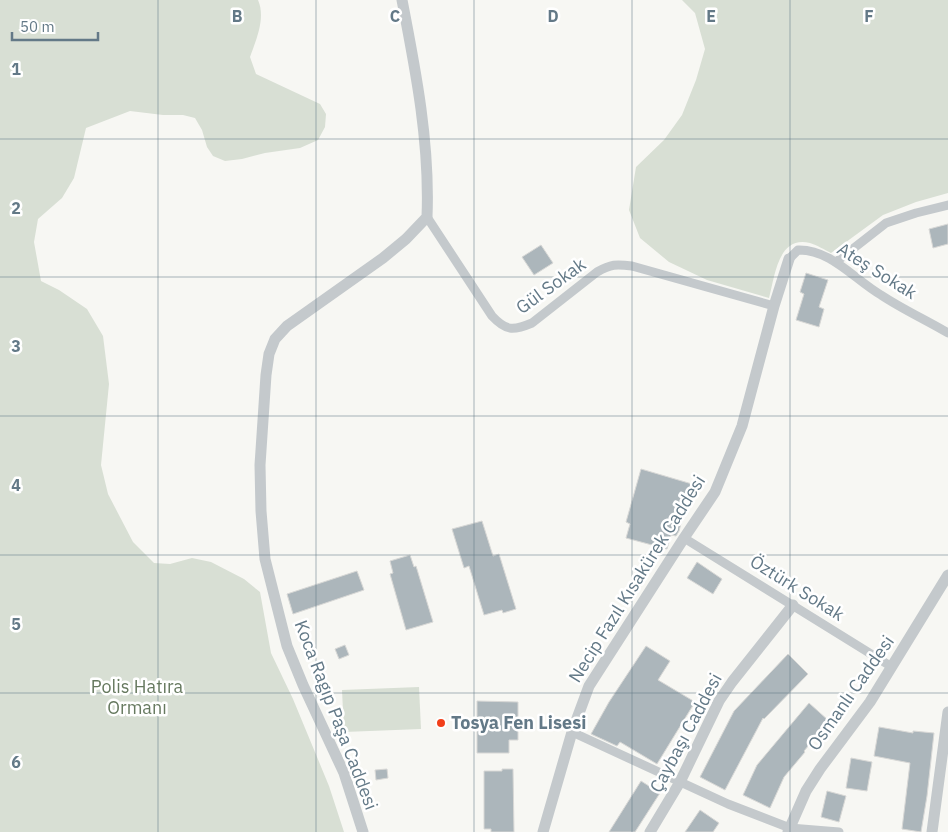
<svg xmlns="http://www.w3.org/2000/svg" width="948" height="832" font-family="'IBM Plex Sans',sans-serif">
<style>
.green{fill:#d8dfd4}
.building{fill:#acb6bb;stroke:#d8d8d6}
.lines{fill:none;stroke-linecap:round;stroke-linejoin:round}
.minor{stroke:#c4c9cc;stroke-width:9}
.tertiary{stroke:#c4c9cc;stroke-width:11}
.grid{fill:none;stroke:#637987;stroke-width:1;stroke-opacity:0.55}
.poi-dot{fill:#f23f19;stroke:#fff;stroke-width:2}
.labels{text-anchor:middle;stroke-width:5;stroke-linejoin:round;paint-order:stroke}
.street-label{font-size:18px;fill:#637987;stroke:#fff}
.park-label{font-size:18px;fill:#66795f;stroke:#fff}
.poi-label{font-size:18px;font-weight:bold;fill:#637987;stroke:#fff;text-anchor:start}
.grid-label{font-size:16px;text-anchor:middle;font-weight:bold;fill:#637987;stroke:#fff;stroke-width:5;stroke-linejoin:round;paint-order:stroke}
</style>
<rect width="100%" height="100%" fill="#f7f7f3"/>
<g class="green">
<path d="M0,0H258C266,18 256,40 250,57L256,74L320,104L326,114L325,127L318,140L300,148L265,153L242,159L225,161L213,156L207,147L202,130L195,118L183,115H163L130,111L86,128L74,178L62,198L38,219L34,242L41,281L59,290L87,309L103,336L109,384L101,465L108,494L133,542L154,563L170,564L192,558L211,562L244,579L260,592L271,653L293,699L329,786L344,832H0Z"/>
<path d="M682,0H948V193L916,202L883,215L831,253C825,250 817,245 810,243C778,235 775,276 769,298L707,280L669,262L640,238L629,210L636,167L664,140L682,115L696,80L705,49L695,13Z"/>
<path d="M419,687L421,729L344,732L342,690Z"/>
</g>
<g class="building">
<path d="M948,224V244L933,248L929,229Z"/>
<path d="M541,245L553,263L534,275L522,257Z"/>
<path d="M806,273L828,280L819,307L824,309L819,327L796,320L804,294L800,292Z"/>
<path d="M641,469L692,484L679,531L676,536L671,535L667,549L626,538L630,524L626,522Z"/>
<path d="M482,521L493,556L499,554L516,609L503,613L502,610L484,615L469,566L464,568L452,529Z"/>
<path d="M410,555L414,567L416,566L433,622L406,630L390,574L393,573L390,561Z"/>
<path d="M697,562L722,579L713,594L687,578Z"/>
<path d="M357,571L364,590L293,614L287,594Z"/>
<path d="M345,645L349,655L339,659L335,649Z"/>
<path d="M646,646L670,661L658,680L695,702L657,764L620,742L617,746L591,734L609,702Z"/>
<path d="M788,654L808,674L764,719L763,718L725,790L700,777L734,711Z"/>
<path d="M477,701L518,702V740H509V753H477Z"/>
<path d="M809,703L829,721L804,751L805,752L784,777L770,808L743,795L757,765Z"/>
<path d="M879,727L913,733V731L934,733L927,796L921,832L902,829L910,763L874,756Z"/>
<path d="M851,758L872,762L867,791L846,788Z"/>
<path d="M387,769L388,778L376,780L375,770Z"/>
<path d="M502,769H513L514,832H491V829H484V771H502Z"/>
<path d="M641,781L660,793L635,832H609Z"/>
<path d="M827,791L846,796L839,822L821,817Z"/>
<path d="M700,810L719,823L713,832H685Z"/>
</g>
<g class="lines">
<g class="minor">
<path d="M427,217L492,316C506,331 513,331 532,323L597,272C611,264 616,264 632,266L774,306"/>
<path d="M789,259L798,250C830,249 854,279 881,295C902,309 926,320 948,333"/>
<path d="M836,262L886,223L916,213L948,205"/>
<path d="M684,538L892,667"/>
<path d="M572,732L728,804L790,828L839,832"/>
</g>
<g class="tertiary">
<path d="M363,832L344,773L303,685L287,646L265,559L261,511L260,465L266,375L269,354L275,339L287,326L383,258L406,239L427,217C430,144 416,72 402,0"/>
<path d="M543,832L572,732L589,686L684,538L715,492L742,426L774,306L789,259"/>
<path d="M650,832L680,782L719,701L732,682L793,605"/>
<path d="M788,832L806,791L820,769L870,702L948,575"/>
<path d="M932,832L948,712"/>
</g>
</g>
<path class="grid" d="M158,0V832M316,0V832M474,0V832M632,0V832M790,0V832M0,139H948M0,277H948M0,416H948M0,555H948M0,693H948"/>
<circle class="poi-dot" cx="441" cy="723" r="5"/>
<g class="labels">
<g class="street-label">
<text transform="translate(877 271) rotate(32)" y="6">Ateş Sokak</text>
<text transform="translate(551 286) rotate(-36)" y="6">Gül Sokak</text>
<text transform="translate(637 579) rotate(-58)" y="6">Necip Fazıl Kısakürek Caddesi</text>
<text transform="translate(797 588) rotate(32)" y="6">Öztürk Sokak</text>
<text transform="translate(851 693) rotate(-55)" y="6">Osmanlı Caddesi</text>
<text transform="translate(336 715) rotate(69)" y="6">Koca Ragıp Paşa Caddesi</text>
<text transform="translate(686 733) rotate(-62)" y="6">Çaybaşı Caddesi</text>
</g>
<g class="park-label">
<text x="137" y="693">Polis Hatıra<tspan x="137" dy="21">Ormanı</tspan></text>
</g>
<g class="poi-label">
<text x="451" y="729">Tosya Fen Lisesi</text>
</g>
</g>
<g class="grid-label">
<text x="237" y="22">B</text>
<text x="395" y="22">C</text>
<text x="553" y="22">D</text>
<text x="711" y="22">E</text>
<text x="869" y="22">F</text>
<text x="16" y="75">1</text>
<text x="16" y="214">2</text>
<text x="16" y="352">3</text>
<text x="16" y="491">4</text>
<text x="16" y="630">5</text>
<text x="16" y="768">6</text>
</g>
<path d="M12 32v8h86v-8" fill="none" stroke="#637987" stroke-width="2.5"/>
<text x="20" y="32" font-size="15" fill="#637987" stroke="#ffffff" stroke-width="4" paint-order="stroke">50 m</text>
</svg>
